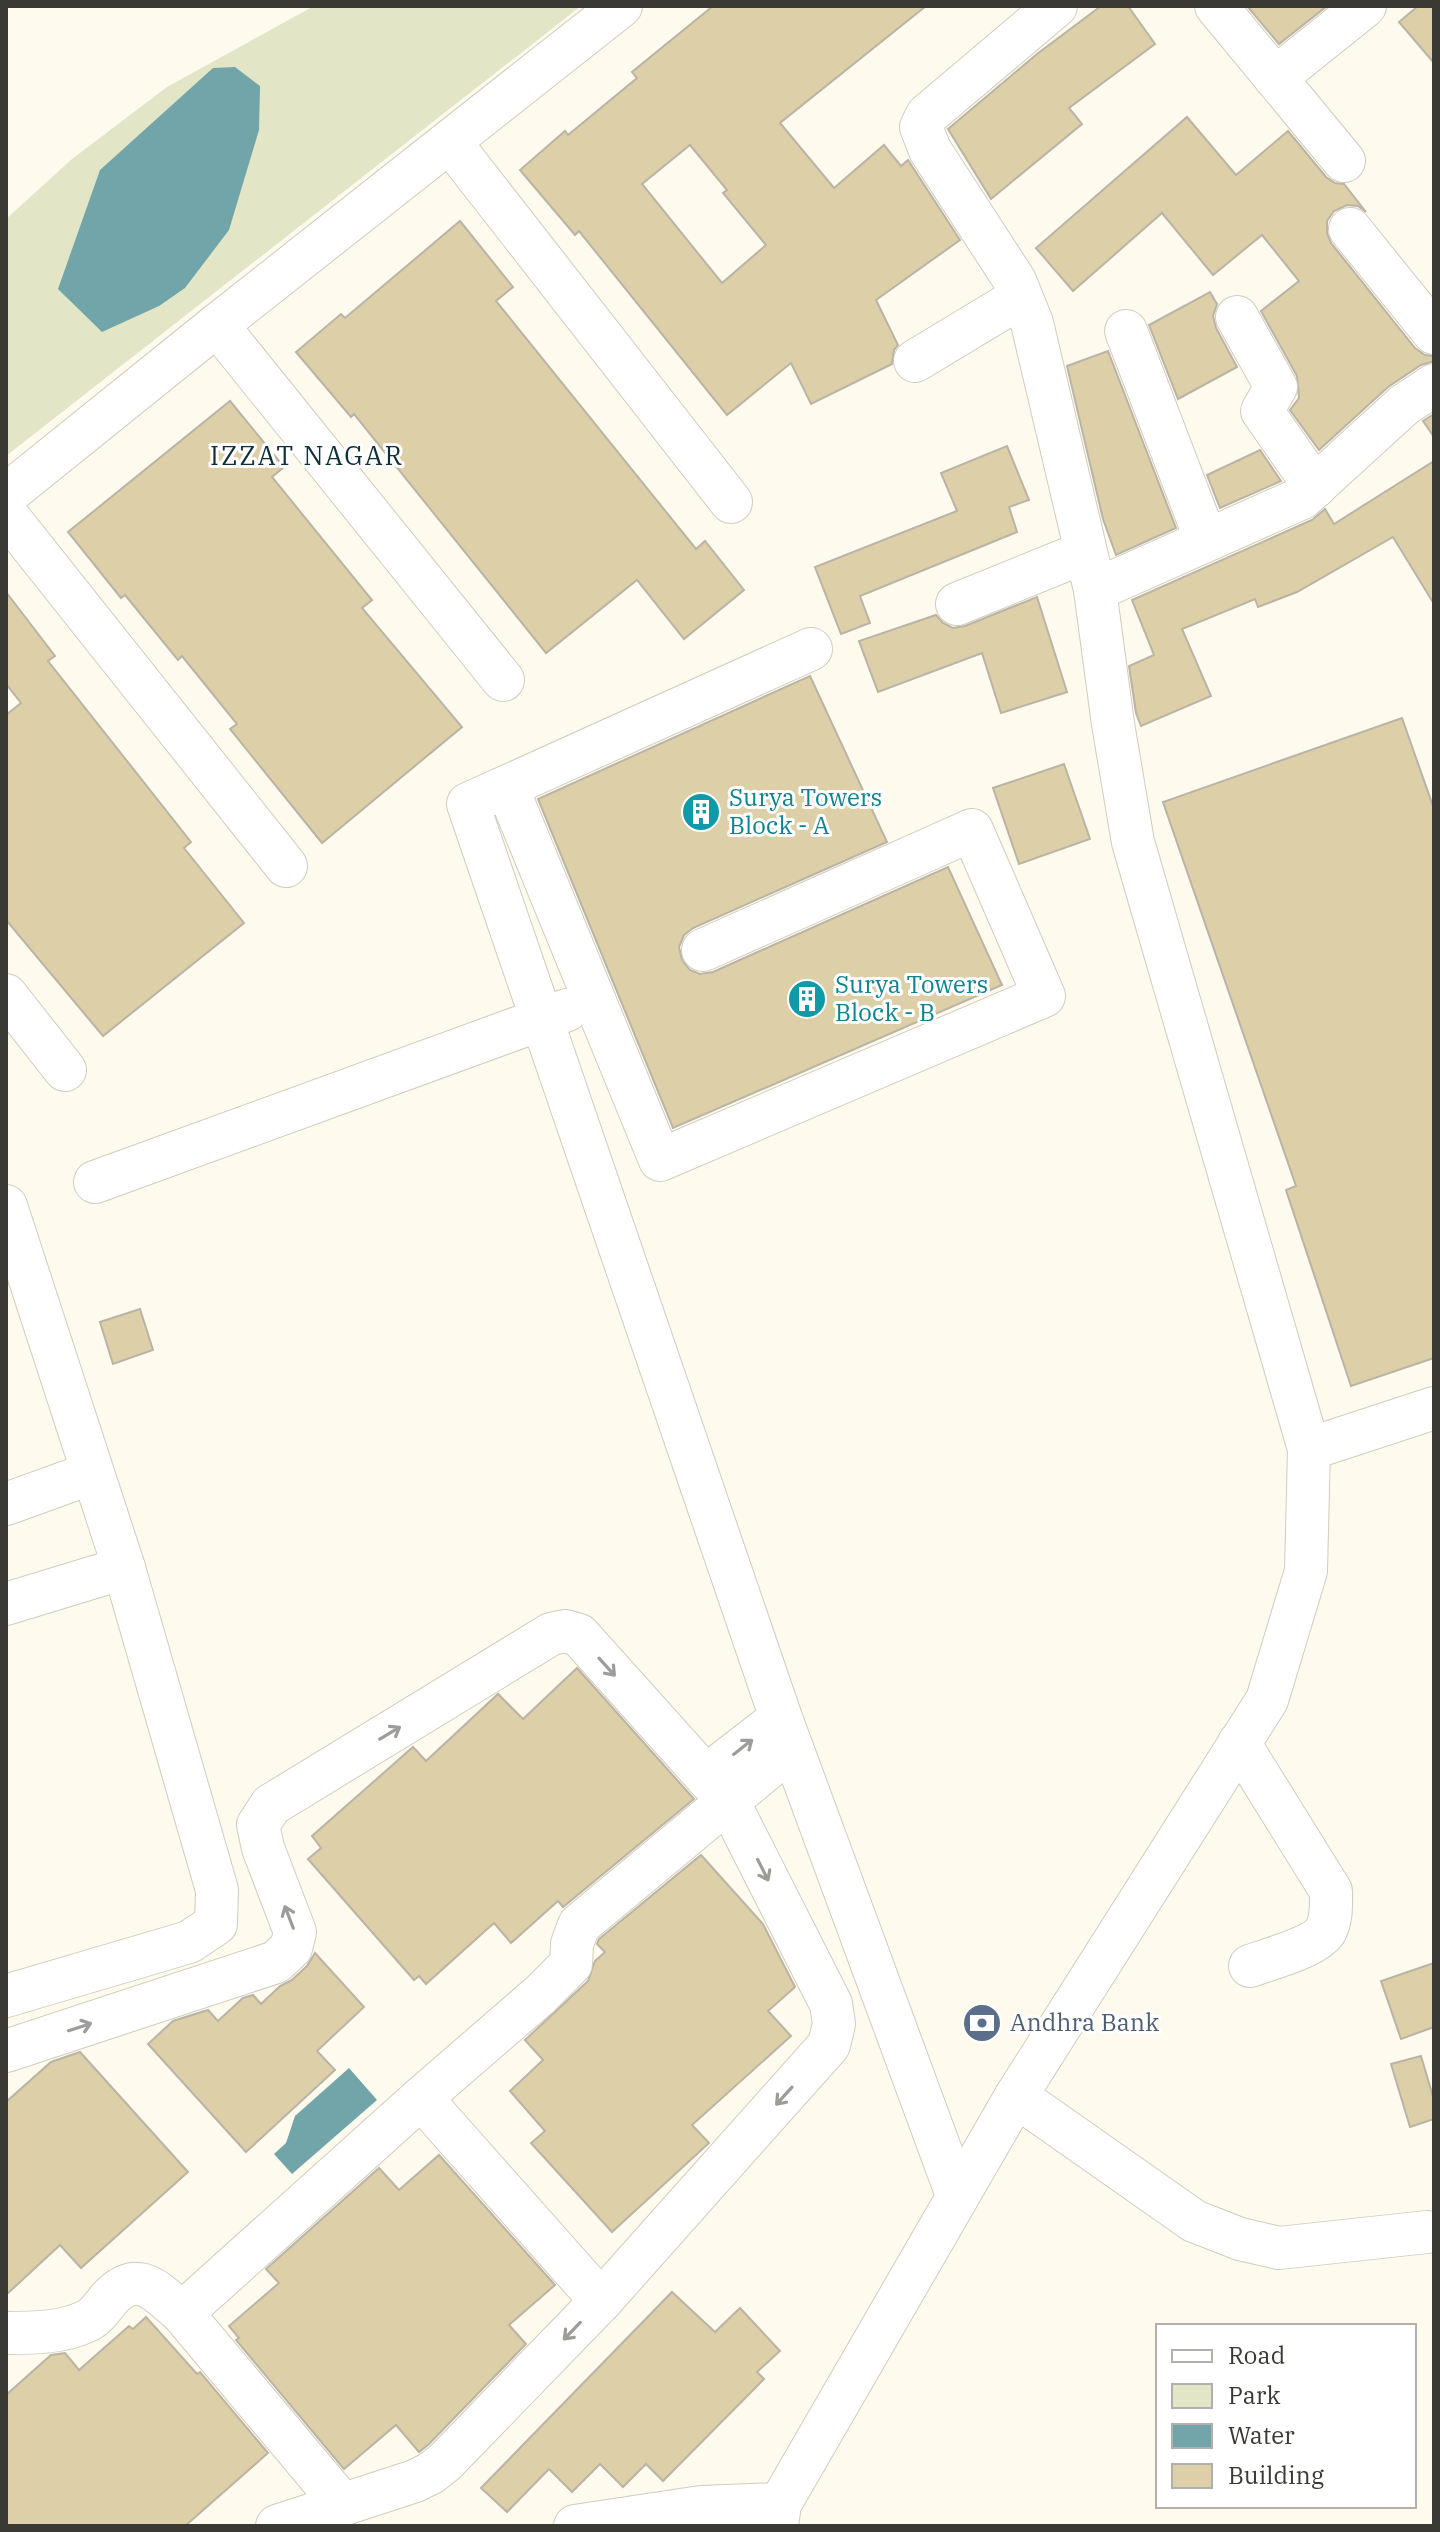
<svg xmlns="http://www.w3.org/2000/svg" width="1440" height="2532" font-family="'IBM Plex Serif',serif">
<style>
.green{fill:#e2e5c6}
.water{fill:#71a5a9}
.building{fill:#ddcfa7;stroke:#b9b4a5;stroke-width:2;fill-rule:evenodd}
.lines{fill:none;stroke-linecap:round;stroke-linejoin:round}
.minor-casing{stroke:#d1ccbe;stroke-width:44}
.minor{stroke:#fff;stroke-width:42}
.oneway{stroke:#9d9c99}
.labels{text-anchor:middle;stroke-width:6;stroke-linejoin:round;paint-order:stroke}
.culture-label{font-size:24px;fill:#0d838f;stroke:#fff;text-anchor:start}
.service-label{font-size:24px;fill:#4e5e75;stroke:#fff;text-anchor:start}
.neighbourhood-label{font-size:26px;letter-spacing:2px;fill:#0f3037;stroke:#fff}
</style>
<rect width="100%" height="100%" fill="#fefaee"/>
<path class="green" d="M314,6H581L6,456V219L72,159L167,87Z"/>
<g class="water">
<path d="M235,67L260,86L259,130L229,230L185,288L159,306L102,332L58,289L100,170L213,68Z"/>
<path d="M349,2068L377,2100L292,2174L274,2154L286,2143L295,2116Z"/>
</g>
<g class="building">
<path d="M713,6H926L780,123L834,188L884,145L901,166L908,160L960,240L876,300L898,345L894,350L892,364L811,404L791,363L727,415L579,231L575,235L520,170L565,131L568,135L637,78L632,72ZM690,145L727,190L723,193L766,245L722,283L642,184Z"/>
<path d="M1101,6H1128L1155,44L1069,108L1082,124L991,199L948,129L1037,54Z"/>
<path d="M1247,6H1327L1279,44Z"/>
<path d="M1418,6H1434V63L1399,22Z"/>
<path d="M1187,117L1236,175L1288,131L1326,177L1335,183L1344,184L1366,212L1358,206L1347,205L1334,211L1327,221V233L1331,243L1415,348L1425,355L1434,356V361L1421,365L1388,387L1319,450L1290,410L1299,398L1297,376L1261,311L1299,281L1262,235L1213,275L1162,213L1073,291L1036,248Z"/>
<path d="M460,221L513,287L496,301L696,549L705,541L744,590L684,639L637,580L546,653L354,414L351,417L296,352L341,314L345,318Z"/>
<path d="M1210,292L1217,304L1213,316L1216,328L1237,367L1178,399L1149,325Z"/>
<path d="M1108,351L1176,528L1116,555L1103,519L1067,366Z"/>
<path d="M230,401L284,467L272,477L372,600L362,608L462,727L322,843L230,729L237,724L182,656L178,660L125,595L121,598L68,532Z"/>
<path d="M1434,414V437L1423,421Z"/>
<path d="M1007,446L1029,500L1009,507L1017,532L860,596L870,623L841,634L815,567L957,511L941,473Z"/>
<path d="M1260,450L1281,481L1220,508L1207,475Z"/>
<path d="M1434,461V604L1393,537L1297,592L1258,607L1255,599L1182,629L1211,696L1141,726L1136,713L1129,666L1154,655L1132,600L1312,520L1325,509L1334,524Z"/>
<path d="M6,592L55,656L48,661L191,842L184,848L244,923L103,1036L6,920V715L21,703L6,684Z"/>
<path d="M1037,597L1067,692L1001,713L982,653L878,692L859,641L936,615L943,623L953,628L965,626Z"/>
<path d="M810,676L887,842L693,928L684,935L679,947L682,960L690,970L700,974L713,972L948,867L1002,985L673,1128L538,799Z"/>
<path d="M1402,718L1434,809V1358L1351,1386L1286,1190L1296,1186L1163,802Z"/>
<path d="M1064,764L1090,839L1019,864L993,788Z"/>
<path d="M140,1309L153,1350L113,1364L100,1322Z"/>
<path d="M577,1668L694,1799L563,1907L558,1901L511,1943L494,1923L426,1984L419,1976L414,1980L308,1859L321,1848L312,1836L413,1747L426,1761L498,1694L523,1719Z"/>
<path d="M701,1855L763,1924L795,1987L768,2011L791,2036L692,2125L709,2143L612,2232L531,2143L545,2131L510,2091L543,2060L525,2040L588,1981L595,1961L605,1952L597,1944L599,1939Z"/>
<path d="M315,1953L364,2007L317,2051L335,2070L246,2152L148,2044L173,2021L208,2010L218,2021L243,1998L253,1995L261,2004L280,1986L292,1980L307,1966Z"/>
<path d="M1434,1963V2027L1401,2039L1381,1981Z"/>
<path d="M80,2052L188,2172L81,2268L60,2245L6,2295V2102L51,2062Z"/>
<path d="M1421,2056L1434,2100V2119L1410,2127L1391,2064Z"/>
<path d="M439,2155L555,2285L509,2325L526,2344L429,2444L419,2452L396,2425L344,2469L236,2340L239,2338L229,2326L279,2283L266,2269L379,2168L399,2190Z"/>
<path d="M672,2292L715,2332L740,2308L780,2351L757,2372L764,2379L663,2481L646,2464L623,2487L600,2464L572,2492L549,2469L507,2512L481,2488Z"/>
<path d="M146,2317L197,2374L200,2372L268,2453L185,2526H6V2395L51,2355L65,2353L79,2370L129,2326L133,2329Z"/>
</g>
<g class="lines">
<g class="minor-casing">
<g id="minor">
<path d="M1056,6L927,115L921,127L930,150L1015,281L1032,323L1095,590L1113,724L1133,842L1309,1449"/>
<path d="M1216,6L1344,161"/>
<path d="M1275,78L1365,6"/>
<path d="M450,142L731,502"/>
<path d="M1350,229L1434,333"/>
<path d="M1237,317L1276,387L1262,411L1315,487"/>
<path d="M217,325L503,680"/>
<path d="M1126,331L1206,540"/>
<path d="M915,361L1021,297"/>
<path d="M6,495L217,325L621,6"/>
<path d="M6,514L286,866"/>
<path d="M1095,590L1302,498L1404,405L1434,385"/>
<path d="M957,604L1085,552"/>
<path d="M811,649L468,804L781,1718L957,2195"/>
<path d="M507,787L660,1160L1044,996L972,830L703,950"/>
<path d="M6,995L65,1070"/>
<path d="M95,1182L567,1010"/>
<path d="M6,1206L124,1568L217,1890L216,1924L189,1942L6,1996"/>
<path d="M6,1504L92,1473"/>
<path d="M6,1604L124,1568"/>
<path d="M1239,1743L1331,1891C1331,1904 1332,1918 1326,1930C1316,1947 1269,1959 1250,1966"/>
<path d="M706,1776L781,1718"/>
<path d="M6,2051L276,1962L291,1948L295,1932L263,1848L258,1825L271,1805L551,1634L565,1631L579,1635L728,1801L831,2004L834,2024L829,2045L601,2301L445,2462L431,2473L415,2481L277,2526"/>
<path d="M1016,2096L1194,2221L1240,2239L1279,2248L1427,2232"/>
<path d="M421,2098L601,2301"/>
<path d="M182,2313L343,2505"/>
<path d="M6,2333C33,2333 62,2333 87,2321C96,2317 103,2306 109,2299C138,2267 157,2292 182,2313L421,2098L540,1995L571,1964L572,1944L579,1925L792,1748"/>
<path d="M575,2526L701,2507L780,2504"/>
<path d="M777,2526L780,2504L1016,2096L1267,1700L1306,1571L1309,1449L1434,1408"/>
</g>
</g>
<use href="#minor" class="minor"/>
</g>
<defs><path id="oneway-shaft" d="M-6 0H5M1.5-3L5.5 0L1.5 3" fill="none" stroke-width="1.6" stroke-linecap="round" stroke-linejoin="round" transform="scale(2)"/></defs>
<g class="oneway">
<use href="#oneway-shaft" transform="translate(607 1667) rotate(48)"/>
<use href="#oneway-shaft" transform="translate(390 1733) rotate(-31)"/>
<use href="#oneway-shaft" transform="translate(743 1747) rotate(-38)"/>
<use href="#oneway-shaft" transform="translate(763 1870) rotate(63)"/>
<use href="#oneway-shaft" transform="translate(289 1917) rotate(-111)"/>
<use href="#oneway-shaft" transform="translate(80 2027) rotate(-18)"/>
<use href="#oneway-shaft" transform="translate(784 2096) rotate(132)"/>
<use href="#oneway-shaft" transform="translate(572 2331) rotate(134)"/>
</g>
<defs>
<g id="building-disc" transform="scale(2)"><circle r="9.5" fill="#0f9aa8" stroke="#fff"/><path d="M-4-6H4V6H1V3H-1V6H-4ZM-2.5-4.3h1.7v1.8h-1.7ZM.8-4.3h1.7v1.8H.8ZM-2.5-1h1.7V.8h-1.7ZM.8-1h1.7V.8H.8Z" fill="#fff"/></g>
<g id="bank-disc" transform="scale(2)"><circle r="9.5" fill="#5c6f8a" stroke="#fff"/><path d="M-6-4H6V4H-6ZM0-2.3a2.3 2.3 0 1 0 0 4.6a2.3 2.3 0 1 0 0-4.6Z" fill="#fff"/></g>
</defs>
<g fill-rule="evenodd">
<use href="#building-disc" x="701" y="812"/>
<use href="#building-disc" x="807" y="999"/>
<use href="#bank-disc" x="982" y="2023"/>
</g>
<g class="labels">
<g class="culture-label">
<text x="729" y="806">Surya Towers<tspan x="729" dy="28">Block - A</tspan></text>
<text x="835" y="993">Surya Towers<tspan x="835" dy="28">Block - B</tspan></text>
</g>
<g class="service-label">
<text x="1010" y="2031">Andhra Bank</text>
</g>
<g class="neighbourhood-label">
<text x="307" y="465">IZZAT NAGAR</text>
</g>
</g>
<rect width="1440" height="2532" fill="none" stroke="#3b3933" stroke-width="16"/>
<rect x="1156" y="2324" width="260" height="184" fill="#ffffff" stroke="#b1b0ad" stroke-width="2"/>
<rect x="1172" y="2350" width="40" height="12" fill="#ffffff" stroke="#b1b0ad" stroke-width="2"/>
<text x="1228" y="2364" font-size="24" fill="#3b3933">Road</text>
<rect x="1172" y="2384" width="40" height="24" fill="#e2e5c6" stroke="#b1b0ad" stroke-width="2"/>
<text x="1228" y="2404" font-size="24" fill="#3b3933">Park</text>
<rect x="1172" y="2424" width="40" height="24" fill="#71a5a9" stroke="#b1b0ad" stroke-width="2"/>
<text x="1228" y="2444" font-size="24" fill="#3b3933">Water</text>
<rect x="1172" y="2464" width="40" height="24" fill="#ddcfa7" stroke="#b1b0ad" stroke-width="2"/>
<text x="1228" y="2484" font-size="24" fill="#3b3933">Building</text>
</svg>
